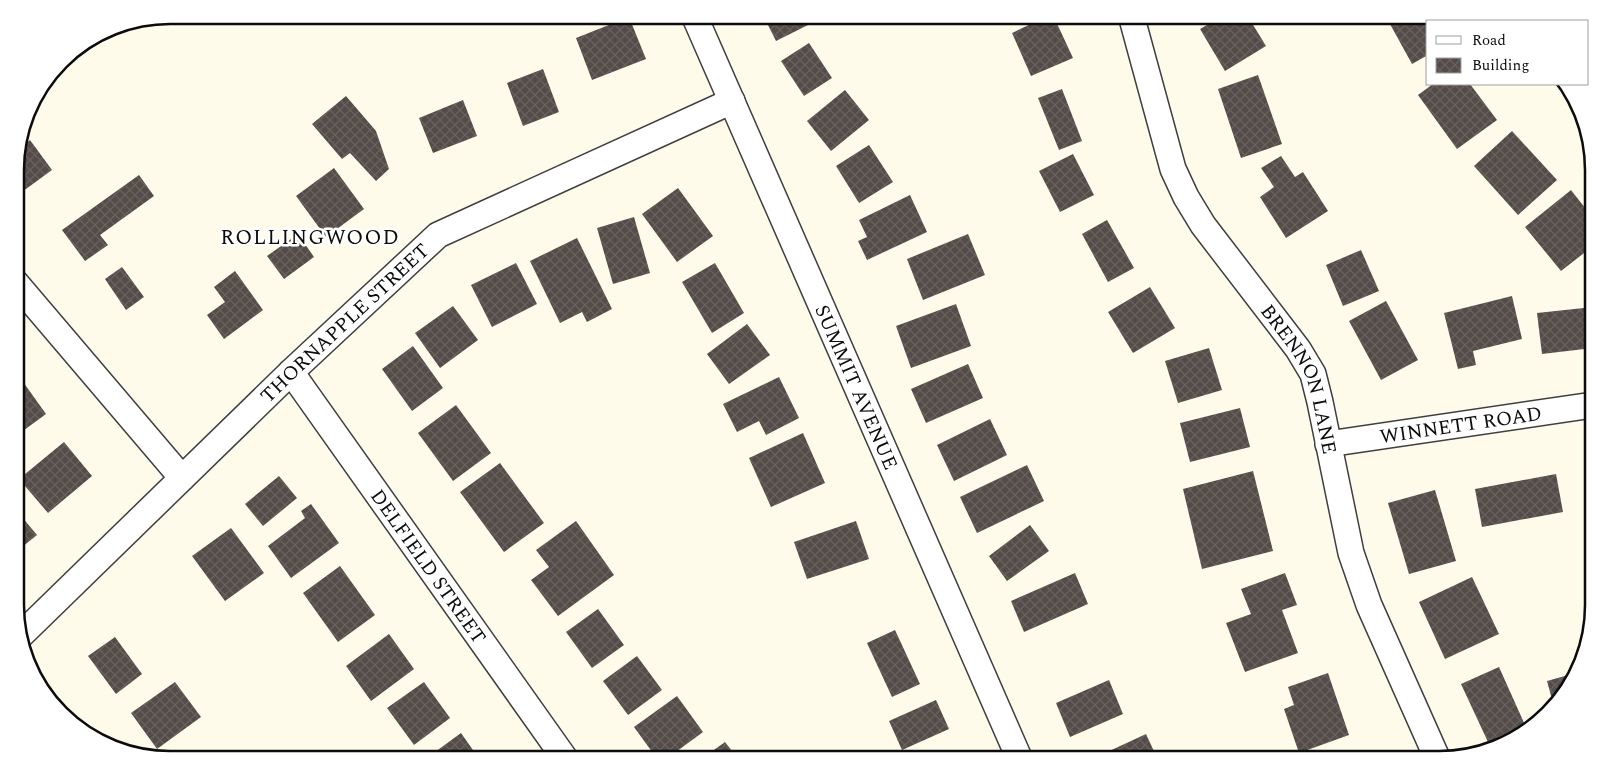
<svg xmlns="http://www.w3.org/2000/svg" width="1609" height="775" font-family="Spectral,serif">
<style>
.building{fill:url(#building-cross-hatch)}
.lines{fill:none;stroke-linecap:round;stroke-linejoin:round}
.minor-casing{stroke:#3f3f3f;stroke-width:28}
.minor{stroke:#fff;stroke-width:25}
.labels{text-anchor:middle;stroke-width:5;stroke-linejoin:round;paint-order:stroke}
.street-label{font-size:20px;fill:#0c0c0c;stroke:#fff}
.neighbourhood-label{font-size:21px;letter-spacing:1px;fill:#0c0c0c;stroke:#fff}
.rim{fill:none;stroke:#0c0c0c;stroke-width:2.5}
</style>
<defs>
<pattern id="building-cross-hatch" width="8" height="8" patternUnits="userSpaceOnUse" patternTransform="scale(1.25)"><rect width="8" height="8" fill="#544c48"/><path d="M0 0l8 8M0 8l8-8" fill="none" stroke="#68615e"/></pattern>
</defs>
<rect width="100%" height="100%" fill="#fffbea"/>
<g class="building">
<path d="M763,15H828L776,41Z"/>
<path d="M1050,15H1053L1073,58L1031,76L1012,33Z"/>
<path d="M1217,15H1247L1266,46L1225,71L1200,29L1219,18Z"/>
<path d="M1385,15H1434L1437,21H1428V55L1412,64Z"/>
<path d="M629,17L646,59L592,80L576,38Z"/>
<path d="M809,43L832,78L804,96L781,61Z"/>
<path d="M543,69L559,112L523,126L507,83Z"/>
<path d="M1258,75L1282,144L1241,158L1218,89Z"/>
<path d="M1433,84H1470L1497,120L1457,149L1418,95Z"/>
<path d="M1062,89L1082,141L1059,150L1038,98Z"/>
<path d="M845,90L869,120L831,151L807,121Z"/>
<path d="M346,96L376,131L389,169L376,181L350,153L342,159L312,124Z"/>
<path d="M463,100L477,136L433,153L419,118Z"/>
<path d="M1512,131L1557,180L1518,215L1474,166Z"/>
<path d="M30,140L52,170L15,197V159L18,149Z"/>
<path d="M869,145L893,182L859,203L836,166Z"/>
<path d="M1073,154L1094,195L1060,212L1039,171Z"/>
<path d="M1281,156L1295,177L1303,172L1328,211L1286,238L1260,197L1274,187L1261,168Z"/>
<path d="M334,168L364,209L326,237L296,196Z"/>
<path d="M139,175L154,196L100,235L108,245L85,261L62,230Z"/>
<path d="M678,188L713,236L677,262L642,214Z"/>
<path d="M1571,190L1593,218V246L1561,271L1525,227Z"/>
<path d="M910,195L927,232L867,260L858,241L867,237L859,220Z"/>
<path d="M634,217L650,273L613,284L597,228Z"/>
<path d="M1107,220L1134,268L1108,282L1082,234Z"/>
<path d="M298,234L314,257L284,279L267,256Z"/>
<path d="M968,234L985,275L923,300L907,259Z"/>
<path d="M577,238L612,309L587,322L582,312L560,323L530,261Z"/>
<path d="M1361,250L1379,291L1343,306L1326,265Z"/>
<path d="M516,263L537,304L492,327L471,285Z"/>
<path d="M715,263L744,313L712,333L682,282Z"/>
<path d="M122,267L144,297L126,310L105,279Z"/>
<path d="M235,271L263,310L224,339L207,315L225,302L214,287Z"/>
<path d="M1150,287L1175,328L1133,353L1108,312Z"/>
<path d="M1512,296L1522,339L1473,351L1476,365L1458,369L1444,313Z"/>
<path d="M1386,301L1418,360L1381,380L1349,321Z"/>
<path d="M956,304L971,346L911,368L896,326Z"/>
<path d="M453,306L478,340L440,368L415,333Z"/>
<path d="M1593,307V348L1542,354L1537,313Z"/>
<path d="M747,324L770,355L729,384L707,354Z"/>
<path d="M413,346L443,388L412,411L382,369Z"/>
<path d="M1209,348L1222,390L1178,403L1165,361Z"/>
<path d="M968,364L983,398L926,423L911,389Z"/>
<path d="M16,372L46,414L16,436Z"/>
<path d="M779,377L799,418L766,435L759,421L737,432L723,404Z"/>
<path d="M456,405L491,453L453,481L418,433Z"/>
<path d="M1240,408L1250,447L1190,462L1180,423Z"/>
<path d="M990,419L1007,455L954,481L937,445Z"/>
<path d="M803,433L825,483L771,507L749,458Z"/>
<path d="M64,442L92,476L48,513L19,479Z"/>
<path d="M500,463L544,523L504,552L460,492Z"/>
<path d="M1027,465L1044,501L977,533L960,497Z"/>
<path d="M1253,471L1273,551L1202,569L1183,489Z"/>
<path d="M1556,474L1563,512L1482,527L1475,489Z"/>
<path d="M279,476L297,498L263,526L245,504Z"/>
<path d="M1435,490L1456,561L1409,574L1388,503Z"/>
<path d="M311,504L339,543L291,578L268,546L305,518L301,511Z"/>
<path d="M16,510L37,535L16,552Z"/>
<path d="M576,521L614,575L558,616L531,580L549,567L536,550Z"/>
<path d="M856,521L869,559L807,579L794,542Z"/>
<path d="M1030,525L1049,551L1007,581L989,556Z"/>
<path d="M231,528L264,573L225,601L192,556Z"/>
<path d="M340,566L375,615L338,642L303,593Z"/>
<path d="M1075,573L1088,604L1024,632L1011,601Z"/>
<path d="M1285,573L1297,605L1282,610L1298,653L1245,672L1226,623L1251,614L1241,589Z"/>
<path d="M1472,577L1499,634L1445,659L1419,602Z"/>
<path d="M598,609L624,645L592,668L566,632Z"/>
<path d="M895,630L920,684L892,697L867,643Z"/>
<path d="M389,634L414,669L371,701L346,666Z"/>
<path d="M115,637L142,674L116,694L88,656Z"/>
<path d="M637,656L662,690L628,715L603,681Z"/>
<path d="M1499,667L1525,725L1488,742L1461,684Z"/>
<path d="M1579,672L1578,674L1553,703L1547,681Z"/>
<path d="M1328,673L1349,735L1299,753L1284,709L1294,705L1288,687Z"/>
<path d="M1109,680L1123,714L1070,737L1056,703Z"/>
<path d="M175,682L201,717L157,749L131,713Z"/>
<path d="M424,682L450,718L414,745L387,708Z"/>
<path d="M677,696L703,732L665,760H658L634,727Z"/>
<path d="M936,700L949,729L902,750L889,721Z"/>
<path d="M461,733L480,760H424Z"/>
<path d="M1146,734L1158,760H1090Z"/>
<path d="M725,742L739,760H700Z"/>
</g>
<g class="lines">
<g class="minor-casing">
<g id="minor">
<path id="s1" d="M694,15L1020,760"/>
<path id="s2" d="M1131,15L1173,169L1186,197L1203,225L1298,349L1313,374L1320,402L1351,553L1369,605L1438,760"/>
<path d="M16,283L182,478"/>
<path id="s3" d="M291,372L566,760"/>
<path id="s4" d="M1328,444L1593,405"/>
<path id="s5" d="M20,636L291,372L438,235L732,101"/>
</g>
</g>
<use href="#minor" class="minor"/>
</g>
<g class="labels">
<g class="street-label">
<text dy="7" stroke="none"><textPath href="#s5" startOffset="451">THORNAPPLE STREET</textPath></text>
<text dy="7" stroke="none"><textPath href="#s2" startOffset="408">BRENNON LANE</textPath></text>
<text dy="7" stroke="none"><textPath href="#s1" startOffset="406">SUMMIT AVENUE</textPath></text>
<text dy="7" stroke="none"><textPath href="#s4" startOffset="134">WINNETT ROAD</textPath></text>
<text dy="7" stroke="none"><textPath href="#s3" startOffset="238">DELFIELD STREET</textPath></text>
</g>
<g class="neighbourhood-label">
<text x="310" y="244">ROLLINGWOOD</text>
</g>
</g>
<path d="M0 0H1609V775H0ZM170 24H1439A146 146 0 0 1 1585 170V605A146 146 0 0 1 1439 751H170A146 146 0 0 1 24 605V170A146 146 0 0 1 170 24Z" fill="#fff" fill-rule="evenodd"/>
<path class="rim" d="M170 24H1439A146 146 0 0 1 1585 170V605A146 146 0 0 1 1439 751H170A146 146 0 0 1 24 605V170A146 146 0 0 1 170 24Z"/>
<rect x="1426" y="20" width="162" height="65" fill="#ffffff" stroke="#9e9e9e"/>
<rect x="1436" y="36" width="25" height="8" fill="#ffffff" stroke="#9e9e9e"/>
<text x="1472" y="45" font-size="15" fill="#0c0c0c">Road</text>
<rect x="1436" y="58" width="25" height="15" fill="url(#building-cross-hatch)" stroke="#9e9e9e"/>
<text x="1472" y="70" font-size="15" fill="#0c0c0c">Building</text>
</svg>
